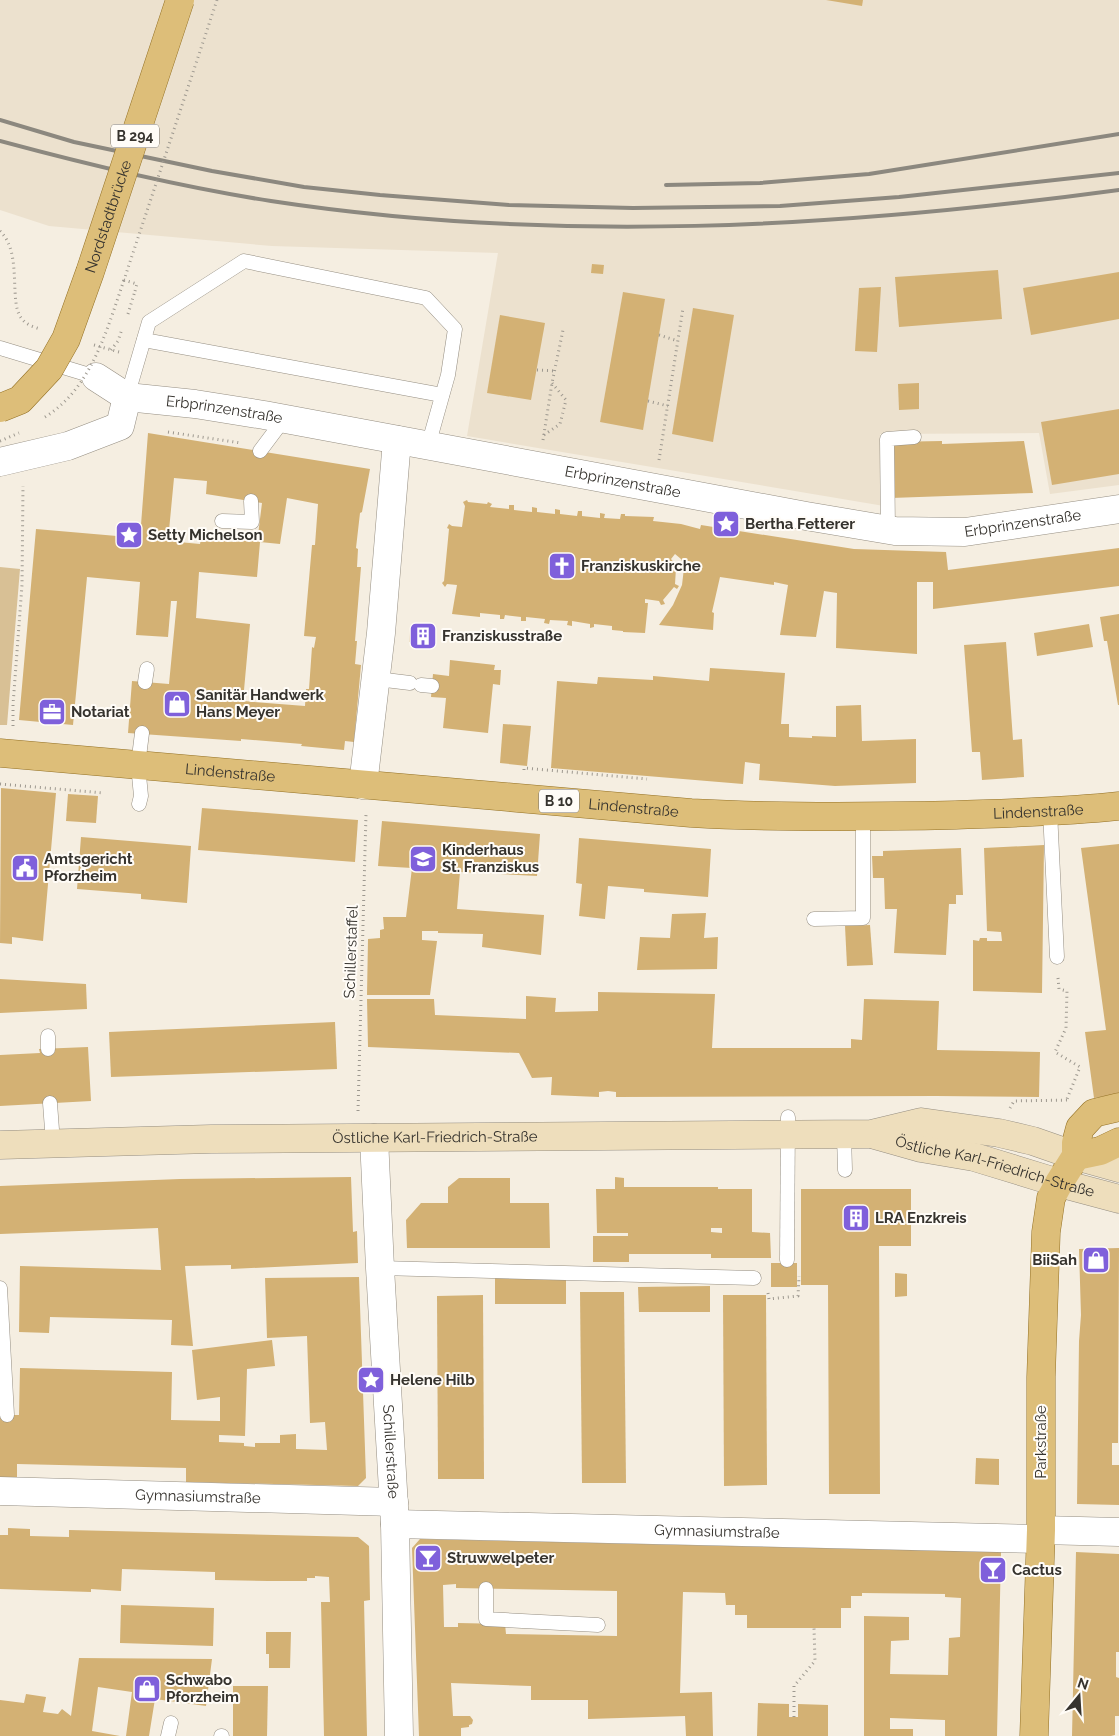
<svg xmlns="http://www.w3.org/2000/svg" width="1119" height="1736" font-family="Raleway,sans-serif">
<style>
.built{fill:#ece1ce}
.green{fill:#d8c095}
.building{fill:#d3b174;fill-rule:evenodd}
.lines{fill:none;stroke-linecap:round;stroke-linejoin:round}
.service-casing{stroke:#958e82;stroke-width:15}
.minor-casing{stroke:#958e82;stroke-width:29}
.secondary-casing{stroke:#958e82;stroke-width:29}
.primary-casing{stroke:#947125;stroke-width:29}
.path{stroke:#9d988f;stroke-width:3;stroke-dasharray:1 4;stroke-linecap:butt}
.service{stroke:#fff;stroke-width:14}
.minor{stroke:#fff;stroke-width:28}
.secondary{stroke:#eedebc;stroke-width:28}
.primary{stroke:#ddbe79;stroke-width:28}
.rail{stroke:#8c887f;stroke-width:4}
.primary-bridge-casing{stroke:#947125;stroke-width:29;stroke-linecap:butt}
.path-bridge{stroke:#9d988f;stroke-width:3;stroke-dasharray:1 4;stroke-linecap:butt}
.primary-bridge{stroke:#ddbe79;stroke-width:28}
.labels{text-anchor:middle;stroke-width:4;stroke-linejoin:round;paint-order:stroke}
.shield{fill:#fffcf7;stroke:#726f6a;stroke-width:1}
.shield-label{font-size:14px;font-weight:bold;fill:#36332e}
.street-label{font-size:15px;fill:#36332e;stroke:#fffcf7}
.poi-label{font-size:15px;font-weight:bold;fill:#36332e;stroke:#fffcf7;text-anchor:start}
</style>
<rect width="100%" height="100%" fill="#f5eee1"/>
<path class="built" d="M0,0H1119V485L1050,494L1039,433L880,434L884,506L467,436L498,253L272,246L49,226L0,210Z"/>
<path class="green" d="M0,567L20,569L7,725H0Z"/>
<g class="building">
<path d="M826,0H863L862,6Z"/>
<path d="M592,264L604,265L603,274L591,273Z"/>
<path d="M998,270L1002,319L899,327L895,277Z"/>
<path d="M1119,272V319L1031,335L1023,288Z"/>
<path d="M881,287L877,352L855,351L859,288Z"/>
<path d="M623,292L665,299L643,430L600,422Z"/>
<path d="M693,308L734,315L713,442L672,434Z"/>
<path d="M500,315L545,323L531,400L487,393Z"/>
<path d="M919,383V409L899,410L898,384Z"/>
<path d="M1119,409V474L1052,485L1041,422Z"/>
<path d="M148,433L370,469L362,512L360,513L356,548L358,549L357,567H361L355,641H357L355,664L361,665L354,742L345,741L344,750L301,746L302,744L241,739V741L128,733L132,681L169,684L177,601H171L168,637L136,635L140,582L87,577L73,725L19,720L36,529L140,538ZM174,478L207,481L206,494L262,503L258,535L234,533V542L201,539L200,544L168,541ZM287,498L318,504L315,545H312L304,636L316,637L314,648L312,647L309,689H306L305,706L243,701L250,624L196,618L199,572L257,577L260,542L280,544Z"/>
<path d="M942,441V444L1024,441L1033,493L891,498L889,442Z"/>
<path d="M467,500L468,502L487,504L488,502L492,504L490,507L509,509V505H514V510L532,512V507L537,508V512L555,514V509L560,510V514L577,516L578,511H582V516L600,518V513L605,514L604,518L620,519L621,514H625V516L654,517L653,521L681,524L700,529L701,525L854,549L946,552L948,570L1119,548V586L933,609V582H917V654L836,648L837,593L824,591L816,637L780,635L788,585L774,582V585L720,577L712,612L714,613L713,630L659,625L673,605L682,585L684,568L681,559L675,554L671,559L675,564H679L680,568H676L675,584L679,586L677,589L674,587L663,600L665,604L661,605L659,601L645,599V603H648L645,633L623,632V631L612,630V626L594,624V627L590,628V624L572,621V626L567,625L568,621L550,620L549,624L544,623L545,619L526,617V621H521V617L505,615L504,619H500V615L480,613V617L452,614L457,585L447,584L445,587L442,583L444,581L449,529L447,528L449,524L452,526L462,527L465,506L463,502Z"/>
<path d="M1119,614V705H1118L1107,641H1104L1100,617Z"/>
<path d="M1089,624L1093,647L1037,656L1034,633Z"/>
<path d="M410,627L436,629V644L409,642Z"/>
<path d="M1006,642L1013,740L1022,739L1024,777L982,780L980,752H972L964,645Z"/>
<path d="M450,660L495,665L494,670H501L500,685L493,684L488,733L443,728L446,698L431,697L433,674L449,676Z"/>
<path d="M710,668L785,673L781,724H789V737L812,738V736L836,737V706L861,705L862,741L916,739V783L835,786L759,780L760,764L745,762L743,784L551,768L557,681L597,684L598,677L653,680V676L709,681Z"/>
<path d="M503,724L531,726L527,766L500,763Z"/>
<path d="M1,788L56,793L43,941L12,937V944L0,943Z"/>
<path d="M68,794L98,796L96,823L66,821Z"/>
<path d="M202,808L358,820L355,862L198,850Z"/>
<path d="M382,821L540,834L537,876L460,872L457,909L544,915L541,955L482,947L483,934L438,933V931H422V940L437,941L430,995H367L368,939L380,938V930L384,929L383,917H406L412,868L378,866Z"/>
<path d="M81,837L191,846L187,903L141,899V894L77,889Z"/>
<path d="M579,838L711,849L708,897L644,892V889L608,886L605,919L579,916L582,884L576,883Z"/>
<path d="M1119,844V1094L1094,1098L1085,1032L1106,1030L1081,848Z"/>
<path d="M1044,845L1042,993L973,991V940L979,941L980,938H987V941H1002L1001,932L987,931L984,848Z"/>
<path d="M961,848L963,895H956V904H949L946,955L894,953L897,909H885L884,878H873L872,856H883V851Z"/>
<path d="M706,913L704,938L718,937L717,969L637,970L640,937L670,938L672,914Z"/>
<path d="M870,925L873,965L847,966L845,926Z"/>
<path d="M0,979L86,984L87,1009L0,1013Z"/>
<path d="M598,992L715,994L712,1048H851V1039L862,1040L864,999L939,1001L937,1050L1040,1052L1039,1097L936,1096L616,1097V1092L608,1091L599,1092V1097L551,1095L552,1077L532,1078L519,1053L368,1047L367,999H434L435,1015L526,1019V996L556,998L555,1012L598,1011Z"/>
<path d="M335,1022L337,1069L111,1077L109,1032Z"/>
<path d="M88,1047L91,1101L0,1106V1055L40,1053L39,1049Z"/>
<path d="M351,1177L353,1232L357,1231L358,1263L231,1269V1265L185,1266L193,1346L171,1345L172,1320L50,1317L49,1333L19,1332L20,1266L161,1270L158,1228L0,1234V1186L180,1179Z"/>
<path d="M615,1177L624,1178V1187H718V1189H752V1232L770,1233L771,1258H711V1254H629V1262H593V1236H628V1233H597L596,1189H615ZM711,1228H722V1233L711,1232Z"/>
<path d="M459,1178H510V1203H549L550,1248H407L406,1220L421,1203H448V1187Z"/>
<path d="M801,1189H911V1246H879L880,1494H829L828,1285H801Z"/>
<path d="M1119,1248L1118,1443H1112V1465H1119V1505L1077,1504L1079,1341L1081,1315L1079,1249Z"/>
<rect x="771" y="1263" width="26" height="24"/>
<path d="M895,1273L907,1274V1296L895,1297Z"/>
<path d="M359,1277L366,1478L358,1486L186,1482V1468L17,1464V1478L0,1477V1415H19L20,1368L172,1372L171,1420L220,1421V1397L197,1400L192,1350L272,1340L275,1366L247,1369L245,1436L219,1435V1442L244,1443V1446L255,1447V1443H280V1435L296,1434V1449L327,1450L325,1422L310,1423L307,1336L267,1338L265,1278Z"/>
<rect x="495" y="1278" width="71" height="26"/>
<path d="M710,1286V1312H639L638,1287Z"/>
<path d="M580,1292H624L626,1483H582Z"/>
<path d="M483,1295L484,1479H438L437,1296Z"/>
<path d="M723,1295H766L767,1485L724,1486Z"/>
<path d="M976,1458L999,1459V1485L975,1484Z"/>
<path d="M8,1528L30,1529V1536L69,1537V1530L358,1537L369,1546L370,1600L364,1601L367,1736H324L321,1602H330L329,1577L315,1576V1578H307V1581H268L215,1580V1572L122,1569L121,1591L91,1589V1592L0,1589V1535H8Z"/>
<path d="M420,1539L1001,1552L997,1736H945V1720L890,1718V1729H913V1736H864V1616L909,1617V1640L891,1641L890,1674L948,1675L949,1638L960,1637L961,1598L945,1597V1594L862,1593V1596H851V1608H841V1628H747V1615H735V1605H726L725,1593L683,1592L680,1693L712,1692L713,1736H686L685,1716L588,1719V1700H531V1686L451,1683L453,1716H470L473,1720L472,1724L469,1725V1727L461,1728V1736H419L412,1548ZM456,1584V1588L617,1591V1636L506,1634L505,1624L458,1623V1627H444L443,1585Z"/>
<path d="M1076,1552L1119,1554V1652H1116V1677L1119,1678V1716H1115V1735L1111,1736H1072Z"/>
<path d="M121,1605L214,1608L213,1646L120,1643Z"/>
<path d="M266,1632H291L290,1668H269V1654H266Z"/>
<path d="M79,1658L212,1659L206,1706L155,1699L149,1736H126L132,1692L98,1687L92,1731L120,1736H0V1700L24,1703L26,1694L46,1697L43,1712L58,1714L62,1709L71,1716Z"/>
<path d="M233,1686H268L267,1736H233Z"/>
<path d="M758,1703L789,1704V1717H798V1704L828,1705V1736H757Z"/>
</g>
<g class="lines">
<g class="service-casing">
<g id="service">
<path d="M144,340L442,395"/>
<path d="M0,348L96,377"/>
<path d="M127,397L149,322L244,261L426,298L455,329L448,375L428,446"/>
<path d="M260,451L284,419"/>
<path d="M222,521L252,522L251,501"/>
<path d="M888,530L887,439L914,437"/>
<path d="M377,679L410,683"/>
<path d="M145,682L147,669"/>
<path d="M421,685L432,686"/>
<path d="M139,804L141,796L138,765L142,733"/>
<path d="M1050,811L1057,957"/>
<path d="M814,919L863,918V818"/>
<path d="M48,1049V1036"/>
<path d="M50,1103L53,1143"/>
<path d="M844,1135L845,1170"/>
<path d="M787,1260L788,1117"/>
<path d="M380,1268L754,1278"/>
<path d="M0,1288L7,1415"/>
<path d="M486,1589V1619L598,1625"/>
<path d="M168,1736L171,1723"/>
<path d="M221,1736H222"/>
</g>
</g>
<g class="minor-casing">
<g id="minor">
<path id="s1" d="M96,377L127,397L195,404L264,415L806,516L895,531L965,532L1119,509"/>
<path d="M0,462L68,446L120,426L127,397"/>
<path d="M363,785L381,633L397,440"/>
<path id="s2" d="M374,1138L380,1268L395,1524L399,1736"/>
<path id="s3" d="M0,1491L394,1502"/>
<path id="s4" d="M395,1524L1041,1539"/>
<path d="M1041,1530L1119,1532"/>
</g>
</g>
<g class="secondary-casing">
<g id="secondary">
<path id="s5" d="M875,1135L921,1148L974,1157L1059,1183L1119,1199"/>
<path id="s6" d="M0,1145L211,1139L871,1134L921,1122L999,1133L1033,1141L1076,1156L1119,1168"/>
</g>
</g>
<g class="primary-casing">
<g id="primary">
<path id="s7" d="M0,753L691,813C780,818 868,817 956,815C1010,813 1065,812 1119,806"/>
<path d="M1076,1156L1100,1151L1119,1142"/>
<path d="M1034,1736L1041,1530V1377L1046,1232L1051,1198L1059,1183L1076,1156V1143L1080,1128L1094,1113L1119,1107"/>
</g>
</g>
<g class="path">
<path d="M0,231C24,254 7,305 23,320C27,325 34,327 40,329"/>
<path d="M128,314L135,291"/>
<path d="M659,335L678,341"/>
<path d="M94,345L119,352"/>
<path d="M111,350L118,341L122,329"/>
<path d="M537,370L555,371"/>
<path d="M648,401L668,406"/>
<path d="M168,432L241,443"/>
<path d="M544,435L560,424L566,400L552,383"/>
<path d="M543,440L552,383L563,330"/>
<path d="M659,460L683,308"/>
<path d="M13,726V705L22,585L23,486"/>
<path d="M524,770V768L647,779"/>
<path d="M0,784L104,793"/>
<path d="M1058,978L1059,989L1067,991L1066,1028L1055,1052L1080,1067L1067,1099"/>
<path d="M1010,1108L1014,1101L1069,1100"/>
<path d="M358,1111L366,814H364"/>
<path d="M768,1293L769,1299L798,1296L799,1276"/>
<path d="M794,1717V1686L815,1661L814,1628"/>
</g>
<use href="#service" class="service"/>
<use href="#minor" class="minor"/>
<use href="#secondary" class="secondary"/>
<use href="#primary" class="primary"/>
<g class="rail">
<path d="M0,120L74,142L212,171L304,187L380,195L509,205L633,208L780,206L899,197L1119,173"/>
<path d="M0,141C89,165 180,187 271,201C552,244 838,228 1119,190"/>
<path d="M666,185L760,183L869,174L1119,134"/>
</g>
<g class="primary-bridge-casing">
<g id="primary-bridge">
<path id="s8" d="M0,408L20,400L35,384L49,369L66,339L90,272L180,0"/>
</g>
</g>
<g class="path-bridge">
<path d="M135,291L137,284L124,280L217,0"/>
<path d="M45,417C92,388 107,329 124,280"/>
<path d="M0,441L19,433"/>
</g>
<use href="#primary-bridge" class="primary-bridge"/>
</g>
<defs>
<g id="sight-square" transform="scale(1.4375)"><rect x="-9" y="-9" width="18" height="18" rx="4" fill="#7f60db" stroke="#fffcf7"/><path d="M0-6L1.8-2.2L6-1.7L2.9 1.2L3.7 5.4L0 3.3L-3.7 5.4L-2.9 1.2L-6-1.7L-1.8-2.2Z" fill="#fff"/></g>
<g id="church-square" transform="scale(1.4375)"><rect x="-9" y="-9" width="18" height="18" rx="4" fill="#7f60db" stroke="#fffcf7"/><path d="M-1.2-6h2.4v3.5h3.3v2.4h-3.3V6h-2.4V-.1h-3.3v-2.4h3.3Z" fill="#fff"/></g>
<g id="building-square" transform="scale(1.4375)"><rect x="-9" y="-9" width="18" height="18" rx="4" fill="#7f60db" stroke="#fffcf7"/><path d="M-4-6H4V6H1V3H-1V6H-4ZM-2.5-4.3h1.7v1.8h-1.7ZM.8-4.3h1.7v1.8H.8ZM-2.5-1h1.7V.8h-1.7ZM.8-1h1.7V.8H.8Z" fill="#fff"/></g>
<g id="shop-square" transform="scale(1.4375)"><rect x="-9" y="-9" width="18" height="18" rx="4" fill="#7f60db" stroke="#fffcf7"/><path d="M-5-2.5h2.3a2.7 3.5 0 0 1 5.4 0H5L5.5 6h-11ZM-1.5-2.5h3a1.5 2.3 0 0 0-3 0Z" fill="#fff"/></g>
<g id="office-square" transform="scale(1.4375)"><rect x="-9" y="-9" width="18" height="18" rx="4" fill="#7f60db" stroke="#fffcf7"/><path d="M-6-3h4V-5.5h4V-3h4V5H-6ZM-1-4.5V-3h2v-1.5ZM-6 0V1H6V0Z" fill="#fff"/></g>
<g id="school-square" transform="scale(1.4375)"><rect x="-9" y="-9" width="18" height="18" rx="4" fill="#7f60db" stroke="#fffcf7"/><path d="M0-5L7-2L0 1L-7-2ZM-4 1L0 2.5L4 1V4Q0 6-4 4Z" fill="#fff"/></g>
<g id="civic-square" transform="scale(1.4375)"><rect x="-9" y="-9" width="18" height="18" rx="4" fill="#7f60db" stroke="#fffcf7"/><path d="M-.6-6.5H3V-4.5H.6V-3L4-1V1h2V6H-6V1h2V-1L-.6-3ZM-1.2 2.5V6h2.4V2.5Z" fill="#fff"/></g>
<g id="bar-square" transform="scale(1.4375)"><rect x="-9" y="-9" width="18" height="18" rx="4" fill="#7f60db" stroke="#fffcf7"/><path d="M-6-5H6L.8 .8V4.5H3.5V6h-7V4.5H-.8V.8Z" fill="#fff"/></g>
</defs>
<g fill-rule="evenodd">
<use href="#sight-square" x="726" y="524"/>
<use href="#sight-square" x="129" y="535"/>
<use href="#church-square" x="562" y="566"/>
<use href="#building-square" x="423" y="636"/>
<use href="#shop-square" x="177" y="704"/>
<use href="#office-square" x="52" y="712"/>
<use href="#school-square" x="423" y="859"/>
<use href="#civic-square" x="25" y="868"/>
<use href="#building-square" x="856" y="1218"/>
<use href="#shop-square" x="1096" y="1260"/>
<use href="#sight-square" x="371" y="1380"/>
<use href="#bar-square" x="428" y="1558"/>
<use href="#bar-square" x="993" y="1570"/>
<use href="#shop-square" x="147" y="1689"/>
</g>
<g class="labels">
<g class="shield">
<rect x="111" y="124.5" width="48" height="23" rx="4"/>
<rect x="539" y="789.5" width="40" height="23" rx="4"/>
</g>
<g class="shield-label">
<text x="135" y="141">B 294</text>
<text x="559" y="806">B 10</text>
</g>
<g class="street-label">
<text dy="5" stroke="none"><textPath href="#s8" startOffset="228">Nordstadtbrücke</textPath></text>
<text dy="5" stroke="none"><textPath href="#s1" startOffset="135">Erbprinzenstraße</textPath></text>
<text dy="5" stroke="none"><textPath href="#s1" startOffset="540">Erbprinzenstraße</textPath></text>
<text dy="5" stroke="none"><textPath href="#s1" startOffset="945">Erbprinzenstraße</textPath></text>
<text dy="5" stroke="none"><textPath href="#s7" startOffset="231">Lindenstraße</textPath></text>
<text dy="5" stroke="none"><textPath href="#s7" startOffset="636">Lindenstraße</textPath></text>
<text dy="5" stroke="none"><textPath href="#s7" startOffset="1041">Lindenstraße</textPath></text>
<text transform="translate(351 952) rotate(-88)" y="5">Schillerstaffel</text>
<text dy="5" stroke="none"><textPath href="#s6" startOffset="435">Östliche Karl-Friedrich-Straße</textPath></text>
<text dy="5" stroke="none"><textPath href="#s5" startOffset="124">Östliche Karl-Friedrich-Straße</textPath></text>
<text transform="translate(1041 1442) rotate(-90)" y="5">Parkstraße</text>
<text dy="5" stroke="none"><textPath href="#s2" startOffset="314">Schillerstraße</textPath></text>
<text dy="5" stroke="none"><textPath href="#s3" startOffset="198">Gymnasiumstraße</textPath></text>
<text dy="5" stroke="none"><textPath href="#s4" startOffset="322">Gymnasiumstraße</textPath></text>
</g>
<g class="poi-label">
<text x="745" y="529">Bertha Fetterer</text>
<text x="148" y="540">Setty Michelson</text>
<text x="581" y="571">Franziskuskirche</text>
<text x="442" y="641">Franziskusstraße</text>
<text x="196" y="700">Sanitär Handwerk<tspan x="196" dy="17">Hans Meyer</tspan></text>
<text x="71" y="717">Notariat</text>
<text x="442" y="855">Kinderhaus<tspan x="442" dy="17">St. Franziskus</tspan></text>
<text x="44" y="864">Amtsgericht<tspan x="44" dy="17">Pforzheim</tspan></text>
<text x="875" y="1223">LRA Enzkreis</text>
<text x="1077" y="1265" text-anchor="end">BiiSah</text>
<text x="390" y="1385">Helene Hilb</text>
<text x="447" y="1563">Struwwelpeter</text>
<text x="1012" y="1575">Cactus</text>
<text x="166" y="1685">Schwabo<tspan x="166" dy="17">Pforzheim</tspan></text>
</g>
</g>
<g transform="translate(1079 1696) rotate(18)" stroke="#fffcf7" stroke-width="4" paint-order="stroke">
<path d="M0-4L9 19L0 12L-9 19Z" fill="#36332e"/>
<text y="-8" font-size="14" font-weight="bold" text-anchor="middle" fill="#36332e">N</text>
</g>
</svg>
